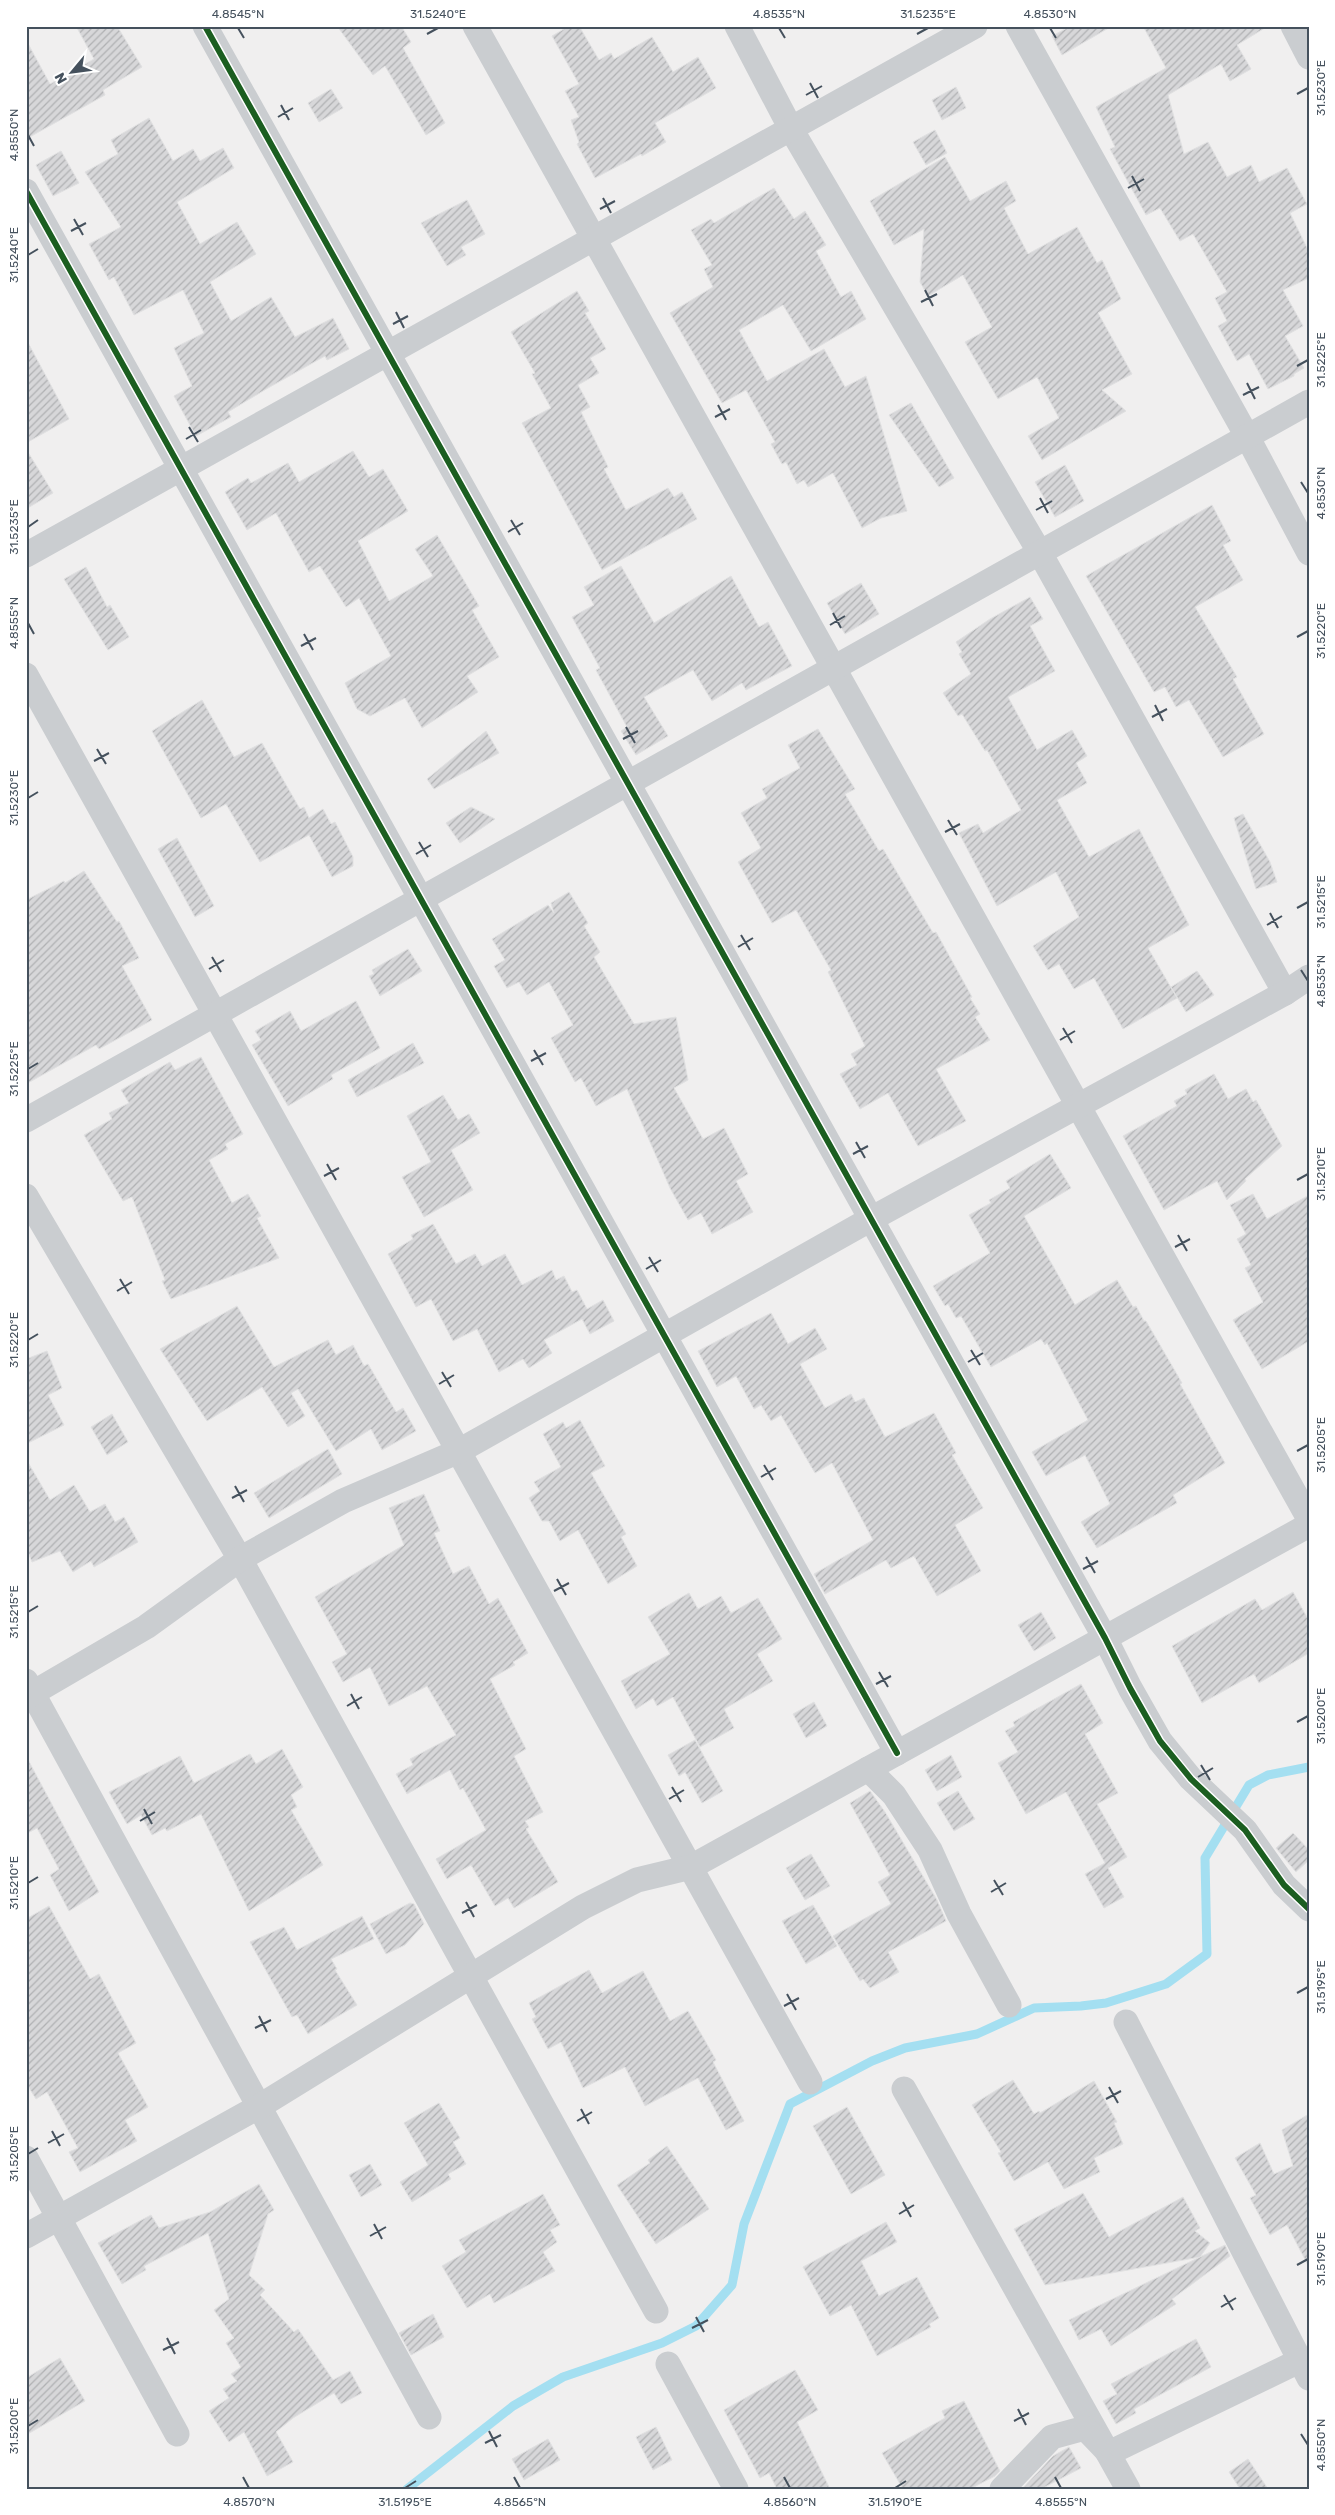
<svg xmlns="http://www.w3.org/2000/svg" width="1335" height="2515" font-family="Rubik,sans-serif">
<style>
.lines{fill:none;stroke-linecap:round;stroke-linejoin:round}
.stream{stroke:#a4dff1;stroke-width:9}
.building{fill:url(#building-hatch);stroke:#e1e1e2}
.street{stroke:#cacdd0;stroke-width:25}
.cycleway-casing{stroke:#fff;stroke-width:9}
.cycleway{stroke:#1b5e20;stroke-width:6}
.ticks{fill:none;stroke:#45515d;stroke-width:2}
.neatline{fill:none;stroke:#45515d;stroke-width:2}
.ticks-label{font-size:12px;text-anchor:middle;fill:#45515d}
</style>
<defs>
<pattern id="building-hatch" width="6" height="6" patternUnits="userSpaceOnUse" patternTransform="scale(1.25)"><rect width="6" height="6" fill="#d7d7d9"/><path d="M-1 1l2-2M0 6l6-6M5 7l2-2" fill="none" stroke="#b0b1b3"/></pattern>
</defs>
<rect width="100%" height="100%" fill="#f0efef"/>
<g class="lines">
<path class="stream" d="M407,2489L513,2406L563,2377L662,2343L696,2326L732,2285L744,2224L790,2104L872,2061L905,2048L977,2034L1034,2008L1081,2006L1106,2003L1166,1984L1207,1954L1205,1858L1249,1785L1268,1775L1309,1767"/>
</g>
<g class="building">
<path d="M76,26H117L142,67L103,90L105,95L26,139V40L50,84L94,59Z"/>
<path d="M337,26H401L411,42L403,48L445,123L426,135L385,66L373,75Z"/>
<path d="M569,26H579L599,60L611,53L614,59L652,37L673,72L698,57L716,88L655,123L666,142L642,156L641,154L595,178L577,144L579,142L571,120L579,117L565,91L579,84L552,36Z"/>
<path d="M1071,26H1112L1062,55L1052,36Z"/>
<path d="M1143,26H1268L1237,45L1251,69L1230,81L1221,64L1168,95L1184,154L1208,142L1227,177L1251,165L1259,182L1287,168L1307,204L1290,213L1309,252V278L1283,290L1303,326L1285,336L1304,368L1294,374V376L1268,389L1249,354L1237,361L1218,326L1227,321L1215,298L1227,292L1193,234L1180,241L1160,208L1146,215L1110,149L1115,147L1096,107L1166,68Z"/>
<path d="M956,87L966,108L942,120L932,100Z"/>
<path d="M331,89L343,108L319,122L308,103Z"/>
<path d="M149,118L173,161L193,149L200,161L223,148L234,168L177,202L200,244L237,222L256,254L210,282L231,321L271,297L295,337L333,318L349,349L327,360L325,356L268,388L228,412L231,417L196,436L174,396L192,386L174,348L204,333L183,290L134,315L114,277L109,280L89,244L121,227L85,172L118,154L111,140Z"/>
<path d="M935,130L947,153L926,165L913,142Z"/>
<path d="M61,151L79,183L53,196L36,165Z"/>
<path d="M945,157L970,201L1006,181L1016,201L1004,208L1028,254L1077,227L1097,263L1102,260L1121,299L1098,313L1132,374L1102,390L1126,411L1042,460L1028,436L1059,418L1037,377L998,399L965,342L992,327L963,275L928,296L920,282L924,229L894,245L870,201Z"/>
<path d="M774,188L794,219L805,211L826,245L816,251L841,297L851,291L866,319L811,351L783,305L739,330L767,381L824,349L845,387L866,376L907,511L881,518L862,528L833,473L808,487L804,480L797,484L786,462L782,464L771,444L775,442L746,390L722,403L670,313L713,287L704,269L712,265L691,230L711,219L714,223Z"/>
<path d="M467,200L485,234L461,247L466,255L447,266L421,223Z"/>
<path d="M577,291L589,311L585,313L606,349L590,358L599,373L578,385L590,407L581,412L608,467L604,469L626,510L668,488L674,497L682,492L697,519L602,570L522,423L551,408L532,374L535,373L511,332Z"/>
<path d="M26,339L69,419L26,443Z"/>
<path d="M911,403L954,478L939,487L889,415Z"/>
<path d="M26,449L53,493L26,509Z"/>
<path d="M353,451L369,477L383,469L408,511L358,541L389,601L433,576L415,549L437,535L479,606L472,610L499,657L467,676L478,692L422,728L405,698L370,716L357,709L345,683L391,656L359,598L346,607L320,566L309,572L276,513L247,530L225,492L248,478L251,483L288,463L299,482Z"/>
<path d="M1065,465L1084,501L1055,517L1035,482Z"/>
<path d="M1212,505L1231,541L1223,545L1243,580L1195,607L1237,677L1233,679L1264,734L1223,757L1189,700L1176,707L1165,687L1154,692L1086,576Z"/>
<path d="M621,566L654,623L731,576L759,627L768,622L792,666L746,690L742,683L712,701L693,670L644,697L668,736L636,755L621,731L627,727L596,670L600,668L572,617L594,605L584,587Z"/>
<path d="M86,567L107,607L110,605L129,637L108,650L64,579Z"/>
<path d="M861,583L879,614L845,634L827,603Z"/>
<path d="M1030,597L1043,619L1030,626L1055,671L1008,697L1037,750L1072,730L1087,756L1076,763L1087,783L1057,800L1089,857L1139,829L1189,925L1148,948L1177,998L1123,1029L1094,978L1074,989L1059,964L1048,970L1033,946L1079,917L1056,872L997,906L959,833L978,824L983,833L1021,810L987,750L985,751L962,714L958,716L943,693L971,674L959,654L962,652L956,642L990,619Z"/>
<path d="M202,700L234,757L262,743L300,809L304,807L309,818L323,809L331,824L335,822L353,857V866L332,877L309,835L260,862L226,804L201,818L152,731Z"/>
<path d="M818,729L855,789L845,794L879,851L883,849L933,933L936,932L972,997L970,998L980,1014L975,1017L990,1040L936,1069L966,1121L918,1146L888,1093L860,1109L840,1074L857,1065L851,1054L865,1046L828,972L831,970L796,910L772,923L738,862L761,848L741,813L767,798L762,789L800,768L788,745Z"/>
<path d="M486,731L499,753L434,789L427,779Z"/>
<path d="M471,807L495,819L460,843L446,823Z"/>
<path d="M1243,814L1270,862L1277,882L1256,889L1234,818Z"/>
<path d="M177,838L214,906L195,917L158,849Z"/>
<path d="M84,871L117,922L119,921L139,958L122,966L152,1020L99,1049L96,1045L26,1084V900L64,881L65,883Z"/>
<path d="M569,892L588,923L584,926L600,952L594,957L634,1024L676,1017L688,1080L674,1088L703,1139L724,1128L748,1174L736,1181L753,1212L712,1234L701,1213L688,1220L670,1188L627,1089L596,1106L581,1078L575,1082L551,1038L573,1025L549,982L527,995L519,982L507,988L494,966L505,960L492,939L548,905L554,913L551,903Z"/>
<path d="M408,949L422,971L380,996L369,976L374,974L372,970Z"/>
<path d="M1197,971L1214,995L1186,1012L1171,987Z"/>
<path d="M356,1001L380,1048L331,1075L333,1079L288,1106L252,1045L261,1040L255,1031L290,1011L301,1031Z"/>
<path d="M413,1043L424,1063L357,1097L348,1080Z"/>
<path d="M201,1057L243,1134L225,1144L228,1149L209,1160L232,1203L248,1194L261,1216L257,1218L279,1258L171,1299L162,1281L165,1280L132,1197L123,1201L84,1135L112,1119L109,1113L129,1103L121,1090L170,1062L175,1070Z"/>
<path d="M1214,1074L1228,1099L1246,1089L1253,1102L1256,1100L1282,1146L1245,1179L1246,1181L1227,1200L1217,1181L1164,1210L1123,1136L1177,1106L1174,1101L1187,1094L1185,1090Z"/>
<path d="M443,1095L458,1120L469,1114L480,1133L451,1150L473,1190L424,1217L402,1177L431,1162L407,1116Z"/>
<path d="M1050,1154L1071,1188L1024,1216L1053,1266L1075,1305L1117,1280L1133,1307L1136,1306L1144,1321H1146L1182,1383L1180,1384L1225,1463L1173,1495L1177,1503L1097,1548L1081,1522L1110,1504L1085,1455L1046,1476L1032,1452L1088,1420L1047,1343L1045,1345L1041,1339L991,1367L961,1316L956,1318L948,1304L945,1306L933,1286L990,1253L969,1215L991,1203L989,1200L1010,1188L1006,1181Z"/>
<path d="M1253,1194L1267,1219L1309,1195V1341L1262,1369L1233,1320L1263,1302L1245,1268L1251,1265L1237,1239L1246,1234L1230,1205Z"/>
<path d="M433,1224L456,1264L475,1254L482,1266L505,1254L522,1285L552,1270L556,1280L564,1276L572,1292L577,1290L587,1309L603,1300L614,1321L590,1334L582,1319L544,1340L552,1353L529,1368L523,1359L499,1372L477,1329L453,1341L431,1299L416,1307L388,1254L413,1239L411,1235Z"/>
<path d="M237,1306L274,1367L328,1340L336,1355L353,1345L364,1366L368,1364L396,1412L403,1408L416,1431L382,1450L371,1429L336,1451L298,1389L291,1393L305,1416L288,1427L262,1387L207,1421L160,1349Z"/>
<path d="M771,1313L788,1344L815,1328L827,1349L800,1364L825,1408L851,1394L855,1402L864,1398L885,1437L934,1413L956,1453L952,1455L983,1508L955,1525L981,1571L937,1596L914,1556L891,1568L886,1560L825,1594L814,1574L873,1540L832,1463L815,1473L781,1415L771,1421L761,1405L754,1409L736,1376L717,1387L698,1351Z"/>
<path d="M47,1351L62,1388L48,1395L64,1425L26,1444V1352L29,1358Z"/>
<path d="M112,1414L128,1442L107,1455L91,1427Z"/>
<path d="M580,1420L605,1466L591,1473L626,1534L621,1537L637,1566L608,1584L578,1530L560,1541L549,1521H542L529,1498L540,1491L534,1482L561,1467L543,1434L563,1422L566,1428Z"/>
<path d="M328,1449L342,1474L269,1518L254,1493Z"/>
<path d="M26,1459L50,1500L74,1485L90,1512L105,1504L115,1522L124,1517L138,1542L94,1567L91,1561L73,1572L60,1551L32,1562L26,1547Z"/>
<path d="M424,1494L440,1531L434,1533L453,1574L469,1566L489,1604L498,1598L528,1653L513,1662L515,1665L490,1679L526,1749L514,1756L543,1812L525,1821L529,1827L526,1829L558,1882L514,1908L508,1898L495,1906L471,1865L447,1879L436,1859L486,1830L463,1788L460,1790L450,1770L407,1794L396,1774L413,1765L410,1759L456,1735L427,1686L389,1706L370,1667L343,1682L332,1662L347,1654L315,1597L404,1545L389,1508Z"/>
<path d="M1293,1592L1309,1621V1653L1259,1683L1254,1674L1202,1703L1172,1646L1255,1599L1262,1610Z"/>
<path d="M689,1593L698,1609L721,1596L731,1613L758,1598L782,1639L757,1654L773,1681L724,1709L734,1728L700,1747L673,1697L657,1706L653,1698L636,1709L621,1681L670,1654L648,1617Z"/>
<path d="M1041,1612L1056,1638L1034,1651L1018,1625Z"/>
<path d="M1081,1684L1103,1723L1085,1734L1118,1793L1097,1804L1127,1857L1108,1868L1124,1897L1104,1908L1085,1874L1105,1863L1066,1792L1026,1814L998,1763L1018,1752L1005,1731L1015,1726L1013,1722Z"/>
<path d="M814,1702L827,1726L806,1738L793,1714Z"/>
<path d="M695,1740L723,1791L702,1803L685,1772L679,1776L668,1755Z"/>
<path d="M282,1749L303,1787L291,1795L297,1807L291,1810L323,1865L249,1911L201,1814L167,1831L165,1828L152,1835L141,1815L127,1824L109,1792L180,1756L194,1783L250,1754L256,1764Z"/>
<path d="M951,1755L962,1777L937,1791L925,1770Z"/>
<path d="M26,1756L99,1892L69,1911L50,1875L59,1869L37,1828L26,1834Z"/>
<path d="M870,1791L885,1812L937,1900L946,1921L888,1952L899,1972L870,1988L863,1979L860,1981L833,1936L891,1904L878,1882L890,1875L850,1803Z"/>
<path d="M958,1791L975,1819L954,1831L937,1803Z"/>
<path d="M1293,1833L1309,1850V1860L1296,1872L1276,1848Z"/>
<path d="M811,1854L830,1886L805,1900L786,1868Z"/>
<path d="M410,1903L414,1904L424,1924L405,1945L386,1954L370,1924Z"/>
<path d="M813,1905L837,1946L806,1964L782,1921Z"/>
<path d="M49,1906L90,1979L99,1974L136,2043L118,2053L148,2107L125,2120L137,2141L80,2172L69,2152L78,2148L47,2092L36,2099L26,2083V1919Z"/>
<path d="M362,1916L374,1939L331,1959L337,1969L335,1970L357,2005L308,2034L297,2015L292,2017L250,1942L284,1927L297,1950Z"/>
<path d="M589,1970L602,1993L643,1971L670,2021L688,2011L716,2060L713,2062L744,2121L726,2130L698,2078L645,2106L625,2067L583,2088L561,2042L548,2049L532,2019L536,2017L529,2003Z"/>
<path d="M1013,2080L1034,2114L1039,2111L1040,2113L1094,2081L1117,2122L1114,2123L1123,2144L1094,2158L1100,2172L1064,2189L1048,2162L1014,2181L998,2153L1001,2152L972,2105Z"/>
<path d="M439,2103L460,2138L453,2142L466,2164L448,2174L451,2179L412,2202L400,2182L428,2165L404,2123Z"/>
<path d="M847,2107L885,2175L851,2194L813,2126Z"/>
<path d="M1309,2114V2267L1287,2225L1270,2235L1250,2198L1256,2195L1235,2158L1260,2143L1274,2174L1293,2166L1282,2130Z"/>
<path d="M667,2146L709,2209L656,2244L617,2185L650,2163L648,2160Z"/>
<path d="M370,2164L382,2185L361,2197L349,2175Z"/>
<path d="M259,2184L274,2210L268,2214L249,2275L265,2290L260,2295L294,2332L298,2329L333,2380L350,2371L362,2393L341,2404L334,2393L293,2418L276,2432L293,2462L267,2476L244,2432L229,2442L209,2411L229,2398L223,2389L237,2381L231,2374L241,2367L226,2343L234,2338L214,2310L229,2299L208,2233L144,2266L146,2270L122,2284L98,2243L151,2215L159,2228L210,2212Z"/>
<path d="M1083,2193L1109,2237L1183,2197L1200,2228L1195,2231L1210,2243L1200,2257L1045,2285L1014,2229Z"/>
<path d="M543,2194L560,2225L550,2230L557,2242L543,2252L555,2271L494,2303L490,2294L467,2308L442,2266L466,2252L459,2240Z"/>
<path d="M886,2222L897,2242L861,2261L879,2296L917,2277L939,2318L929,2324L931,2327L877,2356L851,2305L830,2316L803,2267Z"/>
<path d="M1225,2245L1230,2256L1172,2299L1176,2304L1111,2346L1101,2329L1079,2340L1069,2320Z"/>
<path d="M433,2314L444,2337L411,2355L399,2333Z"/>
<path d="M1196,2339L1211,2367L1134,2409L1136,2413L1116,2424L1103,2401L1117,2394L1111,2384Z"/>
<path d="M60,2358L85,2401L26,2435V2378Z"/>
<path d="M795,2370L818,2410L797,2422L830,2489H777L769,2473L760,2478L724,2410Z"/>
<path d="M964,2401L1000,2471L995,2476L970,2489H903L882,2453L945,2418L942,2411Z"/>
<path d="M656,2427L672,2460L653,2470L636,2437Z"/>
<path d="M548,2439L560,2460L524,2480L512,2459Z"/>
<path d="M1069,2447L1081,2468L1041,2489H1022L1053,2456Z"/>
<path d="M1248,2459L1268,2489H1240L1229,2472Z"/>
</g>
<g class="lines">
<g class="street">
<path d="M205,26L1105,1638L1130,1688L1160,1741L1191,1779L1245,1830L1284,1885L1309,1909"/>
<path d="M475,26L1309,1519"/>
<path d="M737,26L791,129L1040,553L1285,993"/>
<path d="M1018,26L1248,438L1309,553"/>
<path d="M1293,26L1309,57"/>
<path d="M26,191L897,1753"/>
<path d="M26,555L975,26"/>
<path d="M26,675L810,2082"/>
<path d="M26,1120L1309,402"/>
<path d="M26,1196L240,1559L656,2311"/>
<path d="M26,1681L429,2417"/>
<path d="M26,1697L146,1627L240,1559L343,1501L459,1451L871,1219L1285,993L1309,977"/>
<path d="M868,1769L894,1795L930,1850L959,1914L1009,2005"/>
<path d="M1126,2022L1309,2378"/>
<path d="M904,2089L1128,2489"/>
<path d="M26,2158L177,2434"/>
<path d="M26,2236L260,2106L583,1907L637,1880L691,1867L1309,1525"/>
<path d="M668,2364L736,2489"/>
<path d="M1002,2489L1052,2437L1085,2428L1109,2453L1299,2361"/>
</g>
<g class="cycleway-casing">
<g id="cycleway">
<path d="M205,26L1105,1638L1130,1688L1160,1741L1191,1779L1245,1830L1284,1885L1309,1909"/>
<path d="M26,191L897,1753"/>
</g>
</g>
<use href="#cycleway" class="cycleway"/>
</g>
<path class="ticks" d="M238,28L244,38M779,28L785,38M1050,28L1056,38M427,34L438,28M917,34L928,28M810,83L818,98M1297,94L1308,88M806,95L822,86M281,105L289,120M278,117L293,108M28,135L34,146M1132,176L1140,191M1128,188L1144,179M603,198L611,213M600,209L615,201M74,219L83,235M71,231L86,223M28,255L38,249M925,290L933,306M921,302L937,294M396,312L404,328M393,324L408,316M1297,366L1308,360M1247,383L1255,399M1243,395L1259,387M718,405L726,420M715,417L730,409M189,427L198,442M186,439L201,430M1301,482L1308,493M1040,498L1048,513M1036,510L1052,501M511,520L520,535M28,527L38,520M508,532L523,523M833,613L841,628M28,623L34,634M830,625L845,616M304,634L313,650M1297,637L1308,631M301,646L316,638M1155,705L1163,721M1152,717L1167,709M626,727L635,743M623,739L638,731M97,749L106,764M94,761L109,753M28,798L38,792M948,820L957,835M945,832L960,824M419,842L428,857M416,854L431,845M1297,908L1308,902M1270,913L1278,928M1267,925L1282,916M741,935L750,950M738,947L753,938M212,957L221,972M209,969L224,960M1301,970L1308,981M1063,1028L1072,1043M1060,1040L1075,1031M534,1050L543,1065M531,1061L546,1053M28,1069L38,1063M856,1142L865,1158M853,1154L868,1146M327,1164L336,1180M324,1176L339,1168M1297,1180L1308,1174M1178,1235L1187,1251M1175,1247L1190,1239M649,1257L658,1272M646,1269L661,1260M120,1279L129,1294M117,1291L132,1282M28,1340L38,1334M971,1350L980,1365M968,1362L983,1353M442,1372L451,1387M439,1384L454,1375M1297,1451L1308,1445M764,1465L773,1480M761,1477L776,1468M235,1486L244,1502M232,1498L247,1490M1086,1557L1095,1573M1083,1569L1098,1561M557,1579L566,1595M554,1591L569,1583M28,1612L38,1606M879,1672L888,1687M876,1684L891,1676M351,1694L359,1709M347,1706L362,1697M1297,1722L1308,1716M1201,1765L1210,1780M1198,1777L1213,1768M672,1787L681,1802M669,1799L684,1790M144,1809L152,1824M140,1821L155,1812M994,1880L1003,1895M28,1883L38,1877M991,1892L1006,1883M466,1902L474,1917M462,1913L477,1905M1297,1993L1308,1987M787,1994L796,2010M784,2006L799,1998M259,2016L267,2032M255,2028L271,2020M1109,2087L1118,2103M1106,2099L1121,2091M581,2109L589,2124M577,2121L592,2112M52,2131L60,2146M48,2143L64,2134M28,2154L38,2148M903,2202L911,2217M899,2214L914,2205M374,2224L382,2239M370,2236L386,2227M1297,2265L1308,2259M1224,2295L1233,2310M1221,2307L1236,2298M696,2317L704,2332M692,2328L708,2320M167,2338L175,2354M163,2350L179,2342M1018,2409L1026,2425M1014,2421L1029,2413M28,2426L38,2420M489,2431L497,2447M1301,2434L1308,2445M485,2443L501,2435M243,2477L249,2488M514,2477L520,2488M784,2477L790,2488M1055,2477L1061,2488M405,2488L416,2481M895,2488L906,2481"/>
<rect width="1335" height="2515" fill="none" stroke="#ffffff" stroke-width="55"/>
<g transform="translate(72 72) rotate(241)" stroke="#ffffff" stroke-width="4" paint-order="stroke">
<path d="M0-4L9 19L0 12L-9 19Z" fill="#45515d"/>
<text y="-8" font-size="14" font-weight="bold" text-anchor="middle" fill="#45515d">N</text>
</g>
<rect x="28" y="28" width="1280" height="2460" class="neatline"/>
<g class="ticks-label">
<text x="238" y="18">4.8545°N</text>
<text x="438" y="18">31.5240°E</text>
<text x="779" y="18">4.8535°N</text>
<text x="928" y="18">31.5235°E</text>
<text x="1050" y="18">4.8530°N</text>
<text transform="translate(1321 88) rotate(-90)" y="4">31.5230°E</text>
<text transform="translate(14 135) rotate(-90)" y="4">4.8550°N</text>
<text transform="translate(14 255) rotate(-90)" y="4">31.5240°E</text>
<text transform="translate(1321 360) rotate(-90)" y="4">31.5225°E</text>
<text transform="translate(1321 493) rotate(-90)" y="4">4.8530°N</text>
<text transform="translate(14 527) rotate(-90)" y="4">31.5235°E</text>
<text transform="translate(14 623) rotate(-90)" y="4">4.8555°N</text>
<text transform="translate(1321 631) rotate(-90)" y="4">31.5220°E</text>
<text transform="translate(14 798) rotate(-90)" y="4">31.5230°E</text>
<text transform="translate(1321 902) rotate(-90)" y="4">31.5215°E</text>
<text transform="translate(1321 981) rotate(-90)" y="4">4.8535°N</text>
<text transform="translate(14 1069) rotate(-90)" y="4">31.5225°E</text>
<text transform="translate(1321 1174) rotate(-90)" y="4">31.5210°E</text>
<text transform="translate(14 1340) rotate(-90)" y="4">31.5220°E</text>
<text transform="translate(1321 1445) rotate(-90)" y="4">31.5205°E</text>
<text transform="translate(14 1612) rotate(-90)" y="4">31.5215°E</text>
<text transform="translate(1321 1716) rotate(-90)" y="4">31.5200°E</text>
<text transform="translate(14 1883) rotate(-90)" y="4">31.5210°E</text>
<text transform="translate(1321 1987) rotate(-90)" y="4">31.5195°E</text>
<text transform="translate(14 2154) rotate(-90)" y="4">31.5205°E</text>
<text transform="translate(1321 2259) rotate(-90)" y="4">31.5190°E</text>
<text transform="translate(14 2426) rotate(-90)" y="4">31.5200°E</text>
<text transform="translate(1321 2445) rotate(-90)" y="4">4.8550°N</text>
<text x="249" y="2506">4.8570°N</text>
<text x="405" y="2506">31.5195°E</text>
<text x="520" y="2506">4.8565°N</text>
<text x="790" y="2506">4.8560°N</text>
<text x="895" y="2506">31.5190°E</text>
<text x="1061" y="2506">4.8555°N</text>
</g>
</svg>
